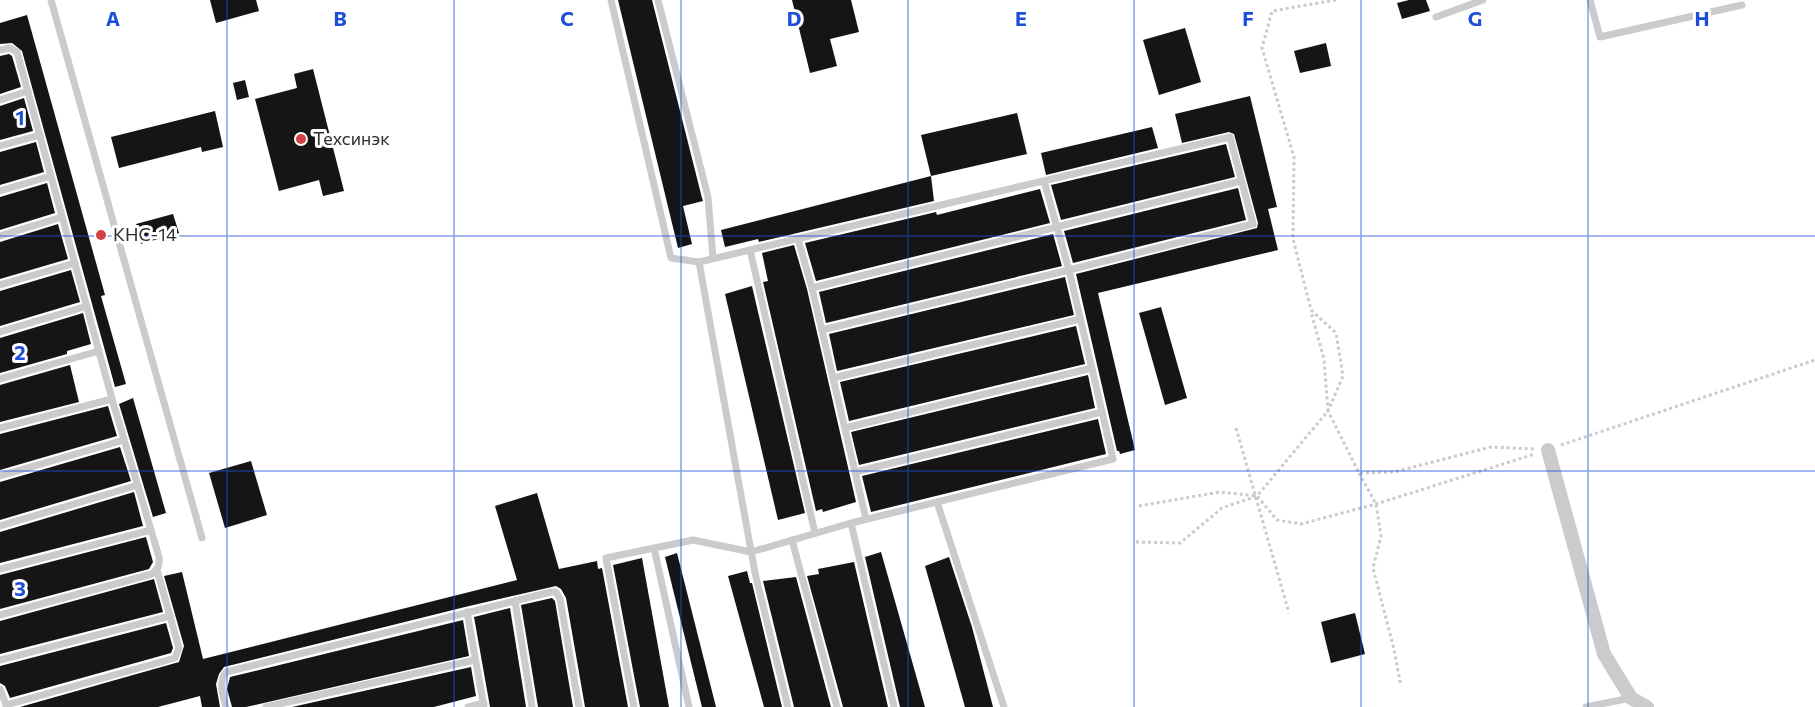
<svg xmlns="http://www.w3.org/2000/svg" width="1815" height="707" font-family="Commissioner,sans-serif">
<style>
.building{fill:#151515}
.lines{fill:none;stroke-linecap:round;stroke-linejoin:round}
.path{stroke:#cbcbcb;stroke-width:3;stroke-dasharray:3 3;stroke-linecap:butt}
.service{stroke:#cbcbcb;stroke-width:7}
.minor{stroke:#cbcbcb;stroke-width:14}
.grid{fill:none;stroke:#1d4ed8;stroke-width:1.5;stroke-opacity:0.55}
.poi-dot{fill:#d34246;stroke:#fff;stroke-width:2}
.labels{text-anchor:middle;stroke-width:6;stroke-linejoin:round;paint-order:stroke}
.poi-label{font-size:18px;fill:#2e2e2e;stroke:#fff;text-anchor:start}
.grid-label{font-size:20px;text-anchor:middle;font-weight:bold;fill:#1d4ed8;stroke:#fff;stroke-width:6;stroke-linejoin:round;paint-order:stroke}
</style>
<rect width="100%" height="100%" fill="#fff"/>
<g class="building">
<path d="M210,0H256L259,11L216,23Z"/>
<path d="M618,0H652L702,198L703,201L683,206L692,244L678,248Z"/>
<path d="M792,0H851L859,32L830,39L837,66L810,73Z"/>
<path d="M1409,0H1426L1430,11L1402,19L1397,3Z"/>
<path d="M27,15L105,295L101,296L126,384L115,387L22,51L12,43L0,44V23Z"/>
<path d="M1185,28L1201,82L1159,95L1143,40Z"/>
<path d="M1326,43L1331,66L1300,73L1294,51Z"/>
<path d="M9,54L12,56L21,87L0,94V56Z"/>
<path d="M313,69L344,191L323,196L319,180L279,191L255,99L297,88L294,74Z"/>
<path d="M245,80L249,97L237,100L233,83Z"/>
<path d="M1250,96L1277,207L1268,209L1278,250L1098,293L1135,450L1120,454L1119,451H1117L1076,274L1257,228L1258,223L1234,134L1229,132L1182,143L1175,114Z"/>
<path d="M24,98L33,131L0,140V106Z"/>
<path d="M215,111L223,147L202,152L201,147L119,168L111,137Z"/>
<path d="M1017,113L1027,154L931,176L921,135Z"/>
<path d="M1152,127L1158,148L1046,175L1041,153Z"/>
<path d="M36,142L44,172L0,185V152Z"/>
<path d="M1226,144L1235,177L1061,220L1051,185Z"/>
<path d="M931,176L934,201L759,242L758,239L725,247L721,230Z"/>
<path d="M47,183L55,213L0,230V197Z"/>
<path d="M1238,188L1246,220L1073,263L1064,231Z"/>
<path d="M1040,189L1050,223L816,281L805,243L936,212L937,215Z"/>
<path d="M173,214L179,233L141,244L136,224Z"/>
<path d="M58,224L68,259L0,279V242Z"/>
<path d="M1053,234L1062,266L826,323L819,292Z"/>
<path d="M794,245L807,289L856,502L823,512L822,509L816,511L763,282L768,281L762,253Z"/>
<path d="M71,270L80,302L0,326V291Z"/>
<path d="M1065,277L1074,315L837,371L829,334Z"/>
<path d="M752,286L805,513L778,520L725,294Z"/>
<path d="M1161,307L1187,398L1165,405L1139,313Z"/>
<path d="M83,313L91,344L67,351V354L0,373V338Z"/>
<path d="M1076,326L1085,364L849,421L840,382Z"/>
<path d="M70,365L79,402L0,422V385Z"/>
<path d="M1088,375L1095,408L859,465L851,432Z"/>
<path d="M133,398L166,513L153,517L119,404Z"/>
<path d="M108,406L117,436L0,470V434Z"/>
<path d="M1098,419L1106,454L871,512L862,476Z"/>
<path d="M120,447L131,481L0,520V482Z"/>
<path d="M251,461L267,515L225,528L209,473Z"/>
<path d="M134,492L143,526L0,563V532Z"/>
<path d="M537,493L559,569L597,561L598,569L602,568L628,707H585L566,598L561,589L556,586L465,607L224,667L219,674L216,684L220,707H202L200,696L158,707H20L179,662L184,646L164,576L182,572L203,659L517,580L495,506Z"/>
<path d="M146,537L153,562L149,569L0,609V575Z"/>
<path d="M881,552L925,707H900L865,557Z"/>
<path d="M677,553L716,707H702L665,557Z"/>
<path d="M949,557L972,627L993,707H965L925,566Z"/>
<path d="M642,558L669,707H640L613,565Z"/>
<path d="M854,562L888,707H843L807,576L819,574L818,569Z"/>
<path d="M747,571L750,583H752L782,707H764L728,576Z"/>
<path d="M796,577L831,707H794L763,581Z"/>
<path d="M154,579L163,612L0,654V621Z"/>
<path d="M552,598L555,601L573,707H538L521,605Z"/>
<path d="M510,608L526,707H490L474,617Z"/>
<path d="M1355,613L1365,654L1331,663L1321,622Z"/>
<path d="M463,620L469,656L246,707H232L227,689L230,677Z"/>
<path d="M166,623L173,648L171,653L10,698L5,686L0,683V666Z"/>
<path d="M471,667L476,696L434,707H292Z"/>
</g>
<g class="lines">
<g class="path">
<path d="M1336,0L1272,11L1262,48L1294,157L1293,239L1311,310L1336,333L1343,376L1328,411L1359,473L1394,472L1491,447L1534,449"/>
<path d="M1236,428L1289,613"/>
<path d="M1561,445L1815,360"/>
<path d="M1359,473L1376,504L1381,536L1373,568L1393,645L1401,686"/>
<path d="M1139,506L1220,492L1257,496L1277,520L1301,524L1376,504L1535,454"/>
<path d="M1136,542L1180,543L1222,508L1257,496L1328,411L1324,359L1311,312"/>
</g>
<g class="service">
<path d="M51,0L202,538"/>
<path d="M611,0L671,258L699,262"/>
<path d="M658,0L708,197L713,258"/>
<path d="M1590,0L1600,37L1742,5"/>
<path d="M1436,17L1483,0"/>
<path d="M0,50L10,48L17,52L112,399L159,557C160,565 158,569 152,574L0,615"/>
<path d="M0,100L28,91"/>
<path d="M0,146L40,135"/>
<path d="M0,191L51,176"/>
<path d="M0,236L62,217"/>
<path d="M798,239L812,288L1241,181"/>
<path d="M750,250L815,533"/>
<path d="M0,285L75,263"/>
<path d="M812,288L866,519"/>
<path d="M822,330L1069,270L1044,181"/>
<path d="M0,332L87,306"/>
<path d="M833,378L1080,319"/>
<path d="M0,379L99,351"/>
<path d="M0,428L112,399"/>
<path d="M845,428L1092,368"/>
<path d="M855,472L1102,412"/>
<path d="M0,476L124,440"/>
<path d="M937,502L1004,707"/>
<path d="M0,526L138,485"/>
<path d="M792,540L837,707"/>
<path d="M654,548L689,707"/>
<path d="M0,569L151,530"/>
<path d="M515,601L532,707"/>
<path d="M467,612L484,707"/>
<path d="M0,660L170,616"/>
<path d="M0,689L7,707"/>
<path d="M6,705L175,658L179,648L157,570"/>
<path d="M226,707C223,695 218,683 226,672L551,592H556L560,599L579,707"/>
<path d="M266,707L475,660"/>
<path d="M468,707L484,703"/>
<path d="M634,707L606,558L693,540L751,552L851,523"/>
<path d="M788,707L755,573L699,262L1230,137L1253,224L1069,270L1113,459L851,523L894,707"/>
<path d="M1586,707L1631,698"/>
</g>
<path class="minor" d="M1548,450L1604,654L1631,698L1647,707"/>
</g>
<path class="grid" d="M227,0V707M454,0V707M681,0V707M908,0V707M1134,0V707M1361,0V707M1588,0V707M0,236H1815M0,471H1815"/>
<g class="poi-dot">
<circle cx="301" cy="139" r="6"/>
<circle cx="101" cy="235" r="6"/>
</g>
<g class="labels">
<g class="poi-label">
<text x="313" y="145">Техсинэк</text>
<text x="113" y="241">КНС-14</text>
</g>
</g>
<g class="grid-label">
<text x="113" y="26">A</text>
<text x="340" y="26">B</text>
<text x="567" y="26">C</text>
<text x="794" y="26">D</text>
<text x="1021" y="26">E</text>
<text x="1248" y="26">F</text>
<text x="1475" y="26">G</text>
<text x="1702" y="26">H</text>
<text x="20" y="125">1</text>
<text x="20" y="360">2</text>
<text x="20" y="596">3</text>
</g>
</svg>
